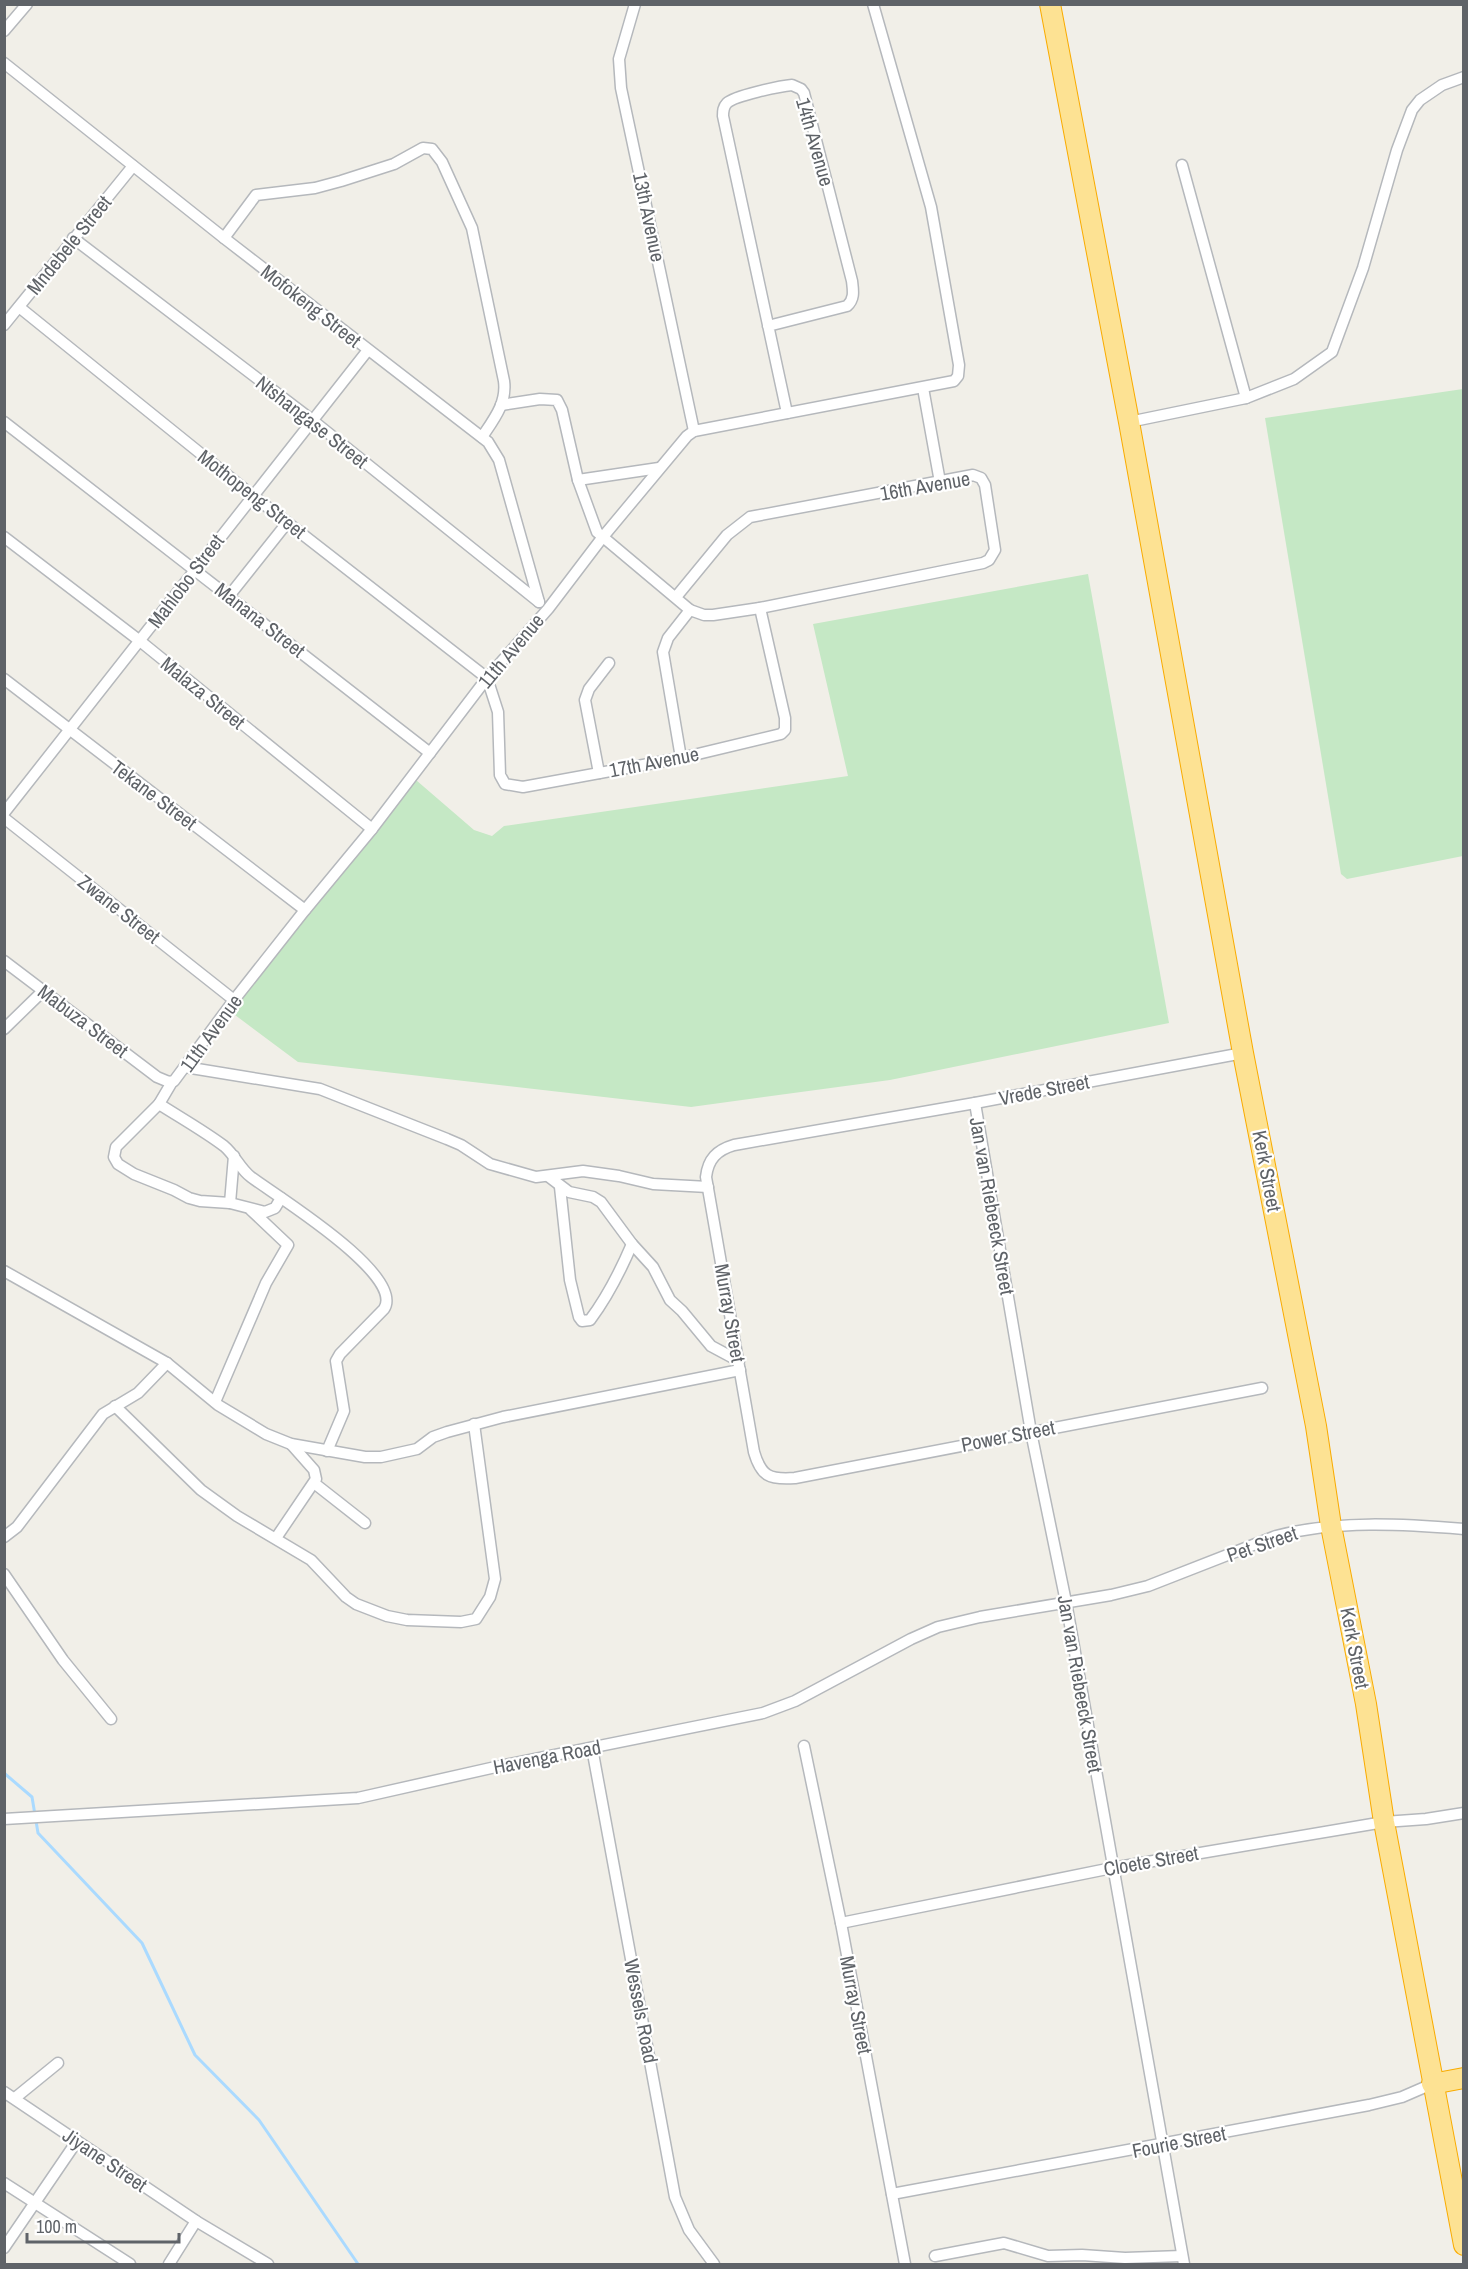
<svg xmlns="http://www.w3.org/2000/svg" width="1468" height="2269" font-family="'Archivo Narrow',sans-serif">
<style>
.green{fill:#c5e8c5}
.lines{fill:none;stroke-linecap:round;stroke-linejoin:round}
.stream{stroke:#aadaff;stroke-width:3}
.street-casing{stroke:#b5b8bc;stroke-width:13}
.highway-casing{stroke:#f9ab00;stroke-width:22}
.street{stroke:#fff;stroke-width:10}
.highway{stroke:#fde293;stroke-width:20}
.labels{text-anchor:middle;stroke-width:4.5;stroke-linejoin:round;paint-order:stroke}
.street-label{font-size:20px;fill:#5f6368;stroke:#fff}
</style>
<rect width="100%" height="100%" fill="#f1efe8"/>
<g class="green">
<path d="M1463,389V856L1347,879L1341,874L1265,418Z"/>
<path d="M1088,574L1169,1023L890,1080L691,1107L298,1062L227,1009L409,774L474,830L492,836L504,826L848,776L813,624Z"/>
</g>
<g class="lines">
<path class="stream" d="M4,1773L32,1797L38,1833L142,1943L195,2055L259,2120L358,2264"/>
<g class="street-casing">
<g id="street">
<path d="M635,4L619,59L621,88L694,431"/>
<path d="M4,31L27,4"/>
<path d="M4,63L224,238L488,442L499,460L539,602"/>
<path d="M1182,165L1246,398"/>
<path d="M73,238L312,420L539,602"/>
<path d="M224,238L256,195L315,188L341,181L394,164L423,148L432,149L442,162L472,228L504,381C507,403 494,419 482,437"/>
<path d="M19,307L252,495L487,678L498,712L500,775L505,784L523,787L681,758L781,734L785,730V718L760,608"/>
<path d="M4,325L133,166"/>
<path d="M768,326L847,306C855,299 853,290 852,281L804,93L801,89L792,85C780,86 734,96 727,103C723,107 723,111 723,116L787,413"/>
<path d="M923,388L940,482"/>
<path d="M501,405L540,399L557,400L562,410L578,480L597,532L690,610L704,615H713L760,608L983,563L989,560L995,550L985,485L981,478L973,475L750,517L727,535L676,597"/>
<path d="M4,422L430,753"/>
<path d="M1129,422L1246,398L1294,379L1332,352L1363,268L1397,150L1412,110L1420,100L1442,85L1464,77"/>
<path d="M578,480L659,468"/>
<path d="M4,537L140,641L372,829"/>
<path d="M229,596L287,523"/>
<path d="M4,679L305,910"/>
<path d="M681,758L663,652L668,638L690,610"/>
<path d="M599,773L585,700L589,689L609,663"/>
<path d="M4,813L368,350"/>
<path d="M4,818L234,1000"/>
<path d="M4,961L157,1077L169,1082L174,1081L234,1000L305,910L372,829L487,678L548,609L602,538L687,436L694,431L954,381L958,376L959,365L931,207L873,4"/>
<path d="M4,1029L43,991"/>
<path d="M1243,1053L975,1103L734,1145C717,1150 708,1159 706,1177L754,1452C761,1476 769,1480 795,1478L1262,1388"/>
<path d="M185,1067L320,1089L447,1139L461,1145L490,1164L536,1177L583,1171L619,1176L653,1184L708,1187"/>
<path d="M172,1082L159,1104L116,1147L114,1157L118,1164L134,1174L174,1190L189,1198L200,1201L230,1203L265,1212L275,1208L281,1198"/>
<path d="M975,1103L1031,1432L1066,1602L1184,2264"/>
<path d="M159,1104C181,1118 204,1131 224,1146C235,1155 240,1169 251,1177C275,1195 406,1275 384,1309L340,1354L336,1361L344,1411L327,1451"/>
<path d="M548,1176L569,1192L593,1197L601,1202L632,1244L653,1267L670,1300L682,1311L711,1346L739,1361"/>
<path d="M560,1187L570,1280L579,1317L582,1321L590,1320C608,1296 620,1272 632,1244"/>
<path d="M230,1203L234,1156"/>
<path d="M4,1271L167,1363L218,1405L266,1434L291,1444L365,1457H381L417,1449L433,1437L447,1432L503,1417L740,1370"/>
<path d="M215,1402L266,1283L288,1245L251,1210"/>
<path d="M115,1406L201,1490L237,1516L311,1560L346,1597L356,1604L387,1616L407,1620L461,1622L476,1619L490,1597L495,1579L474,1424"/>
<path d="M314,1483L365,1523"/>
<path d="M4,1537L17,1527L103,1414L138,1393L167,1363"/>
<path d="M276,1538L316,1479L314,1470L291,1444"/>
<path d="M4,1574L63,1660L111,1719"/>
<path d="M804,1746L841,1923L905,2264"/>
<path d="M592,1748L675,2197L689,2230L714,2264"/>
<path d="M4,1819L358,1798L500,1766L763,1713L795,1701L911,1639L938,1627L980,1617L1111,1595L1148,1586L1276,1536C1337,1520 1401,1524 1464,1529"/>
<path d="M841,1923L1112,1868L1384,1822L1426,1819L1464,1813"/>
<path d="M4,2092L196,2221L268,2264"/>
<path d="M15,2098L58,2063"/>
<path d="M4,2183L130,2264"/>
<path d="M892,2194L1369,2105L1402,2097L1432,2084"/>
<path d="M4,2248L77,2141"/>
<path d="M935,2256L1004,2243L1048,2256L1082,2255L1125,2258L1182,2256"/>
<path d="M169,2264L196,2221"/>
</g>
</g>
<g class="highway-casing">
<g id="highway">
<path d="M1050,4L1129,422L1243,1053L1316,1426L1331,1526L1366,1704L1384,1822L1464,2245"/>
<path d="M1432,2084L1464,2078"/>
</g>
</g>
<use href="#street" class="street"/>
<use href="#highway" class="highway"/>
</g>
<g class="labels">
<g class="street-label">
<text transform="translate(815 142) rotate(74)" y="7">14th Avenue</text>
<text transform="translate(649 217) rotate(78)" y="7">13th Avenue</text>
<text transform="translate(69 245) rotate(-51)" y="7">Mndebele Street</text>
<text transform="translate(311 306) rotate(38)" y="7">Mofokeng Street</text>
<text transform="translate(312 422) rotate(38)" y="7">Ntshangase Street</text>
<text transform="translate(925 486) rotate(-10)" y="7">16th Avenue</text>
<text transform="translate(252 494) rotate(38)" y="7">Mothopeng Street</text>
<text transform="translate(186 581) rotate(-53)" y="7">Mahlobo Street</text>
<text transform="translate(260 620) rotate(38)" y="7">Manana Street</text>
<text transform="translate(511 651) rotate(-50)" y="7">11th Avenue</text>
<text transform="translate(203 693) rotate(39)" y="7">Malaza Street</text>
<text transform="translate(654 762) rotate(-11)" y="7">17th Avenue</text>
<text transform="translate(154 795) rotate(37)" y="7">Tekane Street</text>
<text transform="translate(119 909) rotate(38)" y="7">Zwane Street</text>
<text transform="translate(83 1021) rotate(37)" y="7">Mabuza Street</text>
<text transform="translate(211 1033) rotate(-54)" y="7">11th Avenue</text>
<text transform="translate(1044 1090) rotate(-11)" y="7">Vrede Street</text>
<text transform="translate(1267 1171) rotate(79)" y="7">Kerk Street</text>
<text transform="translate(992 1206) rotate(80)" y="7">Jan van Riebeeck Street</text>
<text transform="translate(730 1313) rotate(80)" y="7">Murray Street</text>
<text transform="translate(1008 1436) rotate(-11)" y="7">Power Street</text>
<text transform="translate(1262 1544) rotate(-19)" y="7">Pet Street</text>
<text transform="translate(1355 1648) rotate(79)" y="7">Kerk Street</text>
<text transform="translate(1080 1684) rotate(80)" y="7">Jan van Riebeeck Street</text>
<text transform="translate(547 1757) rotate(-11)" y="7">Havenga Road</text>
<text transform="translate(1151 1861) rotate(-10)" y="7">Cloete Street</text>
<text transform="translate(856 2005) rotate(79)" y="7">Murray Street</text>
<text transform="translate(641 2011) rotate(79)" y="7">Wessels Road</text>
<text transform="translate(1179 2142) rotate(-11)" y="7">Fourie Street</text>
<text transform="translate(105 2160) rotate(34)" y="7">Jiyane Street</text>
</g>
</g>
<rect width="1468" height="2269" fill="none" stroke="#5f6368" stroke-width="12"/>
<path d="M27 2233v9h152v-9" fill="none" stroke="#5f6368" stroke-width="3"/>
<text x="36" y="2233" font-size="18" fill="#5f6368" stroke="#ffffff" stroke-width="4.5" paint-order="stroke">100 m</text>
</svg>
